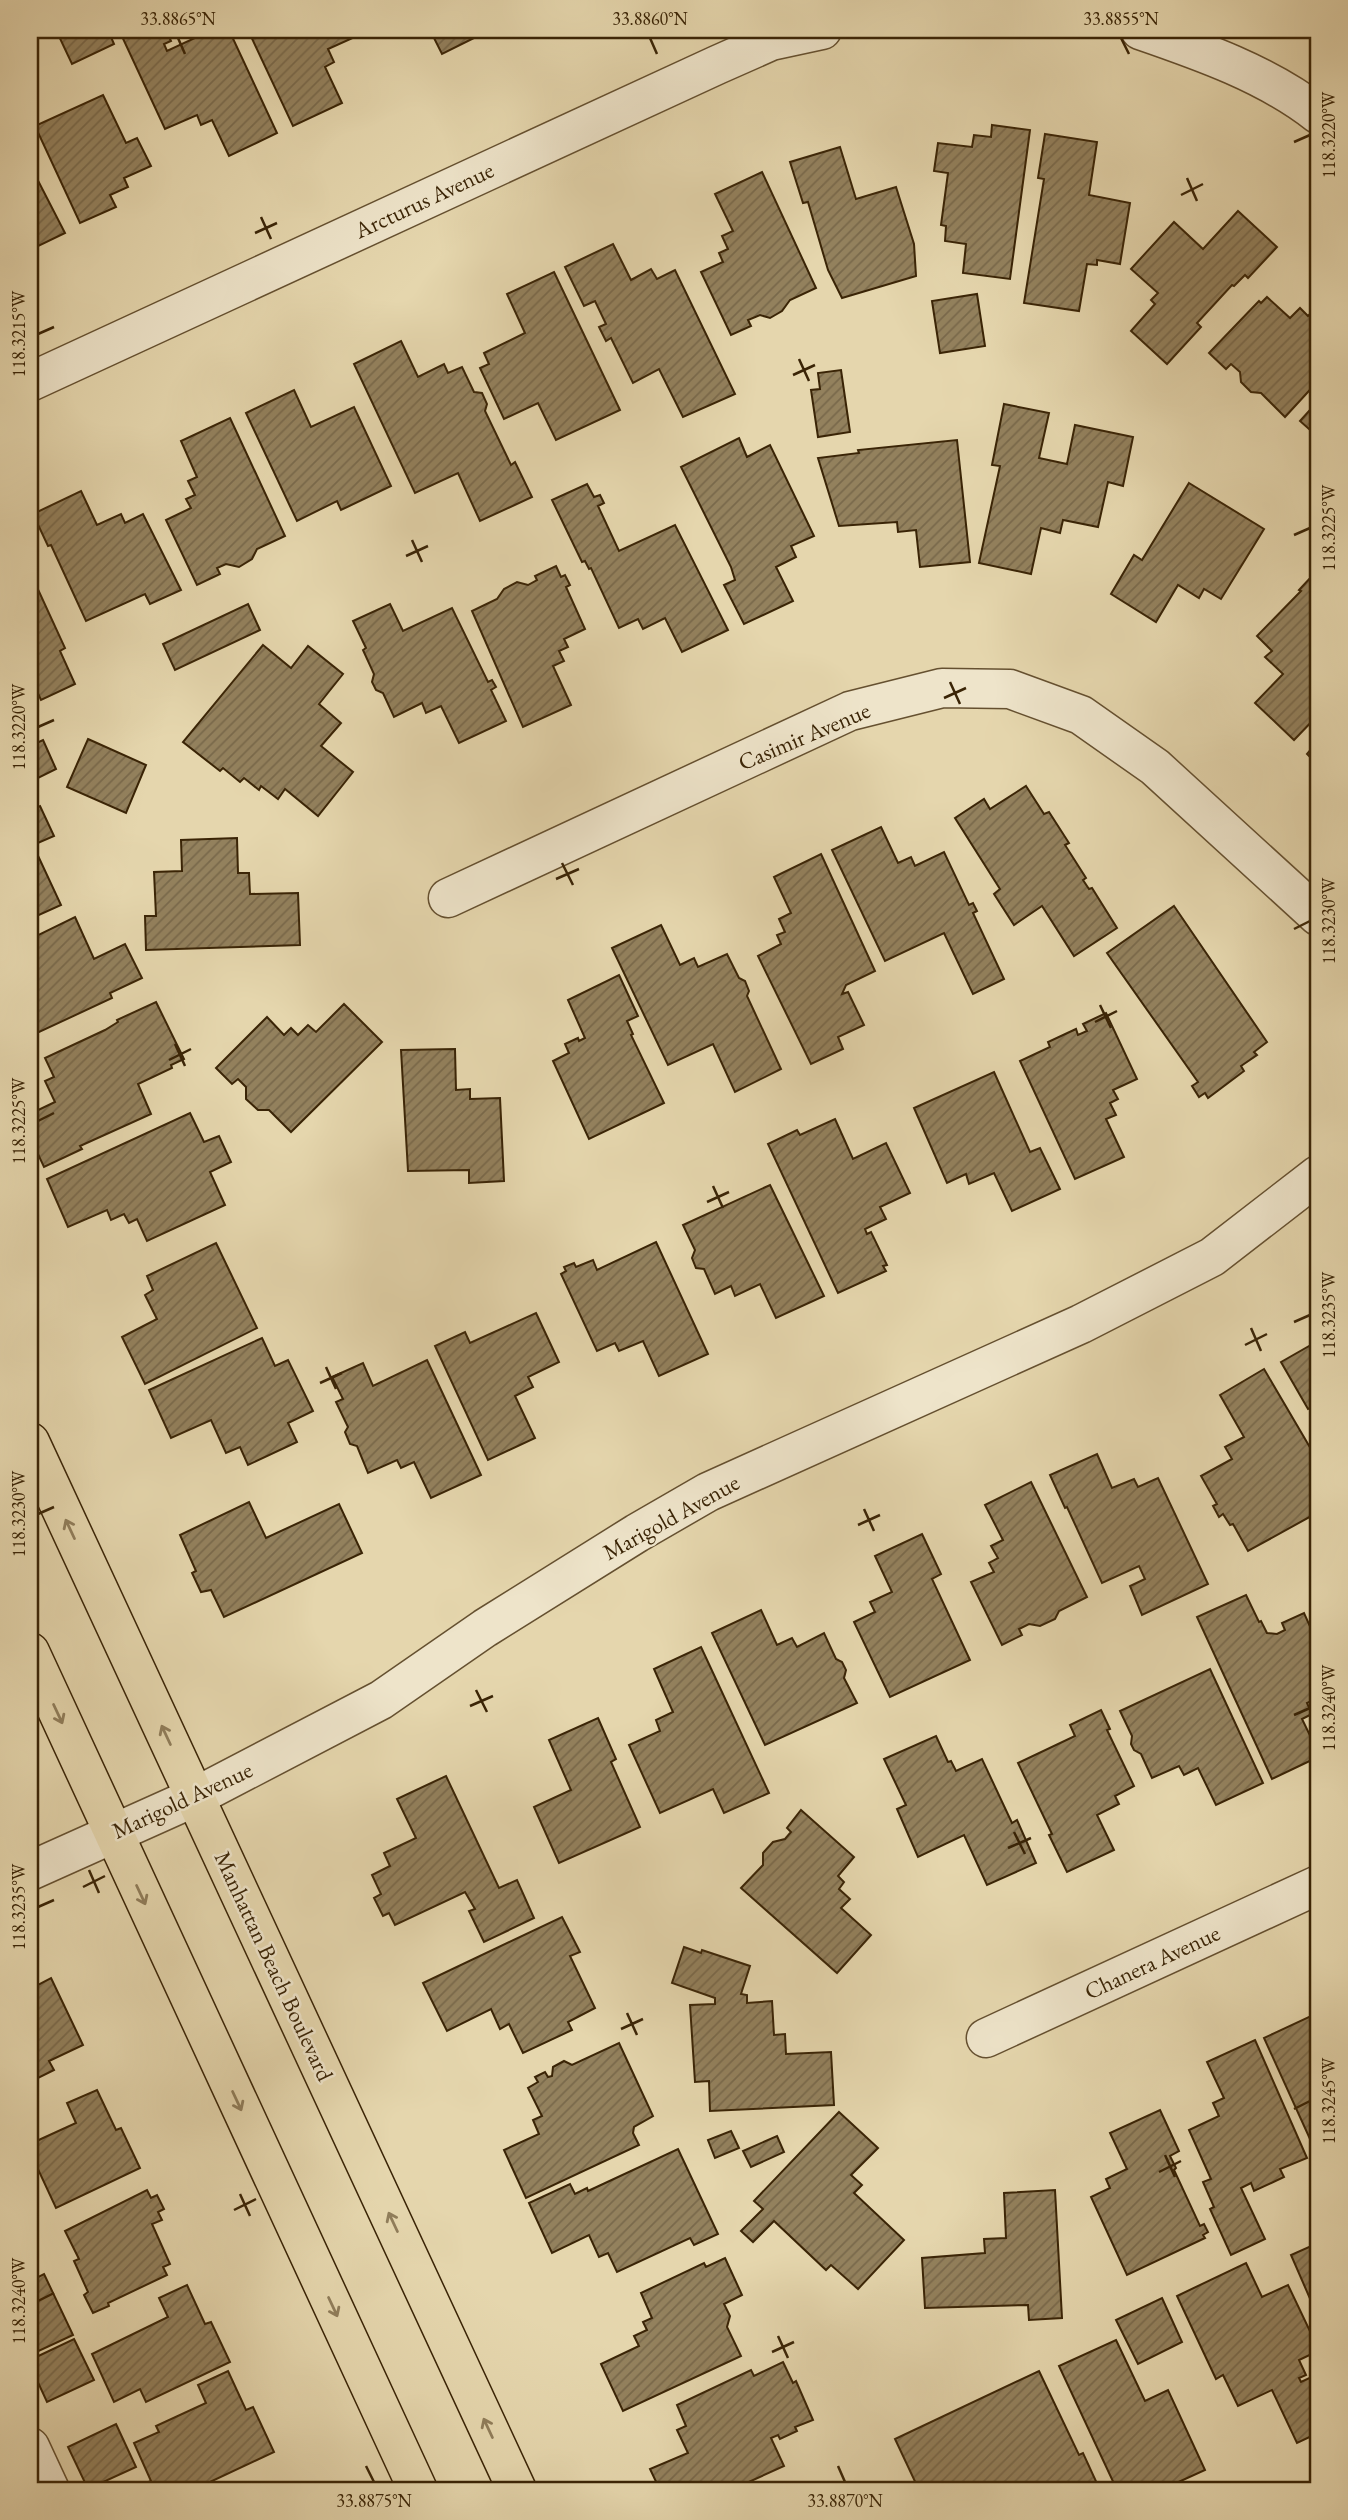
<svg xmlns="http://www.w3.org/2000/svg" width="1348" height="2520" font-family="'EB Garamond',serif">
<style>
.building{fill:url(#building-hatch);stroke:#3a2406;stroke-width:2}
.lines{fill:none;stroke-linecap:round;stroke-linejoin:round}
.minor-casing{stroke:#655030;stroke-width:41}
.major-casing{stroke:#3a2406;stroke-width:41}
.minor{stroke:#eee4ca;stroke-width:38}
.major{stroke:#e5d6ad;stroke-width:38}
.oneway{stroke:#907d5a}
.ticks{fill:none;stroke:#3a2406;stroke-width:2.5}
.labels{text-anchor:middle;stroke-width:5;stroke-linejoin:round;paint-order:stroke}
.street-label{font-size:23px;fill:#3a2406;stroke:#eee4ca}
.neatline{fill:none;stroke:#3a2406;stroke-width:2.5}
.ticks-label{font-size:18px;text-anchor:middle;fill:#3a2406}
</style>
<defs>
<pattern id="building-hatch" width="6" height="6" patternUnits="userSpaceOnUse" patternTransform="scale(1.75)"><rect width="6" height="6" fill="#93815d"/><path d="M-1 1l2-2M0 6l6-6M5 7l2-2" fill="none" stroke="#79694b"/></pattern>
</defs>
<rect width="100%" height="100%" fill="#e5d6ad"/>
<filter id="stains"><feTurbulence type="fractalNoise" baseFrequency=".00286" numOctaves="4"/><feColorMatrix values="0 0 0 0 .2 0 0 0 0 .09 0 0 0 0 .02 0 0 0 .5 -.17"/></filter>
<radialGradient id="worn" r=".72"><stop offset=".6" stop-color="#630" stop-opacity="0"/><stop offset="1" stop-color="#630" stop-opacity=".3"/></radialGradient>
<g class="building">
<path d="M56,30H108L114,44L72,64Z"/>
<path d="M119,30H166L171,41L164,44L167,51L212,30H229L277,133L229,156L212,120L201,125L197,115L165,129Z"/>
<path d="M248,30H354L357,36L328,49L334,62L325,67L342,103L293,126Z"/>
<path d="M430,30H490L442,54Z"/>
<path d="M103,95L126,143L137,138L151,166L124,178L128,187L110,195L116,207L80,223L35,126Z"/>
<path d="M992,125L1030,130L1010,279L963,273L966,244L945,241L946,226L941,225L948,173L934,171L938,143L972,147L974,135L991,137Z"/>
<path d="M1045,134L1097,142L1089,195L1130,203L1120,264L1097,260V265L1087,264L1079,311L1024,303L1044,179L1038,178Z"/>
<path d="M840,147L856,199L896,187L914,244L916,276L842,298L828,270L808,202L803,203L790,162Z"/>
<path d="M30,165L65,233L30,250Z"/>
<path d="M762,172L816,288L790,300L782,311L770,318L760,315L748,320L751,326L731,335L701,272L723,262L719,253L728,249L722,236L733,231L715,194Z"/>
<path d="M1238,211L1277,247L1248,278L1245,275L1234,286L1232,285L1197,323L1201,327L1167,364L1131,331L1155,304L1151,300L1158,293L1131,269L1174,222L1203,249Z"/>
<path d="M613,244L631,280L651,269L657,279L675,270L735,394L683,417L659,369L633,383L611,338L606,341L599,327L606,324L595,301L584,306L565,267Z"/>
<path d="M554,272L620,410L556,440L538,403L504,419L480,368L489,364L484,353L525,333L507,294Z"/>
<path d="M977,294L985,346L940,353L932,301Z"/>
<path d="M1267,297L1290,318L1300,308L1308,316L1318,306V381L1285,417L1261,393L1251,392L1241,382L1240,372L1231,364L1226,369L1209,353L1259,301L1261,303Z"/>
<path d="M401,341L418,377L444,364L448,373L462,367L474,392L482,393L487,404L485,411L511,465L515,462L532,497L480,521L458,473L415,493L354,364Z"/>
<path d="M841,370L850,432L818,437L811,390L820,389L818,373Z"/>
<path d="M294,390L311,427L354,407L391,486L341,510L337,501L297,521L246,413Z"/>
<path d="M1318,401V437L1300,421Z"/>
<path d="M1004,404L1049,413L1039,458L1067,464L1075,425L1133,437L1123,486L1108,482L1098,527L1063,520L1060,533L1041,528L1031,574L979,563L1000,466L992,465Z"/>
<path d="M230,418L285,536L257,549L252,559L239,567L226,564L217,568L220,574L197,585L166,520L191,508L186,499L195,495L188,481L197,477L181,441Z"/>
<path d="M739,438L747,457L770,445L814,536L791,546L796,557L776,567L793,601L744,624L724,585L735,580L731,567L681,467Z"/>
<path d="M957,440L970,562L920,567L916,530L898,532L897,522L839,526L818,458L859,453L858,450Z"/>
<path d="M1189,483L1264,529L1221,599L1204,589L1199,598L1178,585L1156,622L1111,594L1134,555L1142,560Z"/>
<path d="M587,484L594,497L600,495L604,503L598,506L619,551L675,525L728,630L682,652L665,618L643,629L638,619L619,628L591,568L589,569L585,561L582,562L552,500Z"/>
<path d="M81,491L97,525L121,514L125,523L143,514L181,590L150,604L145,594L86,621L51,545L48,546L33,514Z"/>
<path d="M556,566L561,577L565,575L570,585L566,587L585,629L564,639L568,647L559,651L564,661L553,666L571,705L523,727L472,611L497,599L504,589L517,582L528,585L537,580L535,576Z"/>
<path d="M30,572L65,648L60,651L75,684L41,700L30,676Z"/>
<path d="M1313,575L1318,580V715L1294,740L1255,703L1283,674L1265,657L1272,651L1257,636L1301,591L1299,590Z"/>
<path d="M248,604L260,630L175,670L163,644Z"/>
<path d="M390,604L403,631L452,608L488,682L492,680L496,687L491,690L506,721L459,743L441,706L426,713L422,703L394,717L383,693L376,690L372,682L374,674L363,650L366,648L353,621Z"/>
<path d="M263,645L291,668L308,646L343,674L319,704L341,723L321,746L353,772L318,816L285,789L278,799L261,786L259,790L244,778L240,782L223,768L220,771L183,742Z"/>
<path d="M88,739L146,765L126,813L67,787Z"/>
<path d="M43,740L56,769L30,782V746Z"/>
<path d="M1318,741V765L1307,754Z"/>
<path d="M1026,786L1044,814L1049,812L1069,843L1065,845L1086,878L1083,880L1089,889L1092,888L1117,928L1074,956L1042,906L1014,925L994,894L1000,889L955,818L984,799L990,809Z"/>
<path d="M40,806L54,836L33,845L61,905L30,919V811Z"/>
<path d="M881,827L898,863L911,857L915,866L944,852L969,905L973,903L977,911L973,913L1004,979L973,994L944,933L885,961L832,850Z"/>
<path d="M237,838L238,873H249L250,894L298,893L300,945L146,950L145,916H156L154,872L182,871L181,840Z"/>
<path d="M821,854L875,971L846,985L842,994L848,992L864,1025L838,1037L843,1049L811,1064L758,956L781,944L777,935L785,932L779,919L791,913L774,877Z"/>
<path d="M1174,906L1267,1042L1254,1052L1257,1055L1241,1066L1244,1071L1208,1098L1205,1093L1199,1097L1192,1086L1198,1082L1107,953Z"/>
<path d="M75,917L94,959L125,944L142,978L110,993L112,998L37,1033L30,1017V939Z"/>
<path d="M661,925L680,965L694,958L698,967L727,954L739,978L745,981L749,991L747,996L781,1069L735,1092L713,1044L668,1065L612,948Z"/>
<path d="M619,975L638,1016L627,1021L633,1034L631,1035L664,1103L589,1139L553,1061L569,1053L565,1044L578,1038L579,1041L585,1038L568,1000Z"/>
<path d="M156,1002L184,1059L171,1065L172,1068L138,1084L151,1114L80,1146L82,1149L44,1167L30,1137V1114L55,1102L45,1081L54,1077L45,1058L105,1030L118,1022L117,1020Z"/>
<path d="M344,1004L382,1042L291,1132L269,1110H258L246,1099V1087L238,1079L232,1084L216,1068L267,1017L284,1035L291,1028L298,1035L308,1025L316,1032Z"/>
<path d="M1106,1013L1137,1079L1113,1090L1118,1099L1110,1103L1116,1115L1106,1119L1124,1157L1075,1179L1020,1061L1050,1047L1048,1042L1076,1029L1078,1035L1087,1031L1083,1024Z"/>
<path d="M455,1049L456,1090L470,1089V1099L500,1098L504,1181L469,1183V1170L408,1171L401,1050Z"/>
<path d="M994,1072L1030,1152L1040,1148L1060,1189L1012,1211L994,1173L969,1184L966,1174L947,1183L914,1108Z"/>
<path d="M190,1113L204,1142L219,1136L231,1162L210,1172L225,1205L147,1241L137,1219L129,1223L124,1214L111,1220L107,1210L68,1227L47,1179Z"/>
<path d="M835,1119L853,1159L886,1143L910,1193L880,1207L886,1219L865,1229L867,1234L871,1232L887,1265L883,1266L886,1271L838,1293L768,1144L797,1130L800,1135Z"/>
<path d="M770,1185L824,1296L776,1318L760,1284L735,1296L731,1286L715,1294L704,1269L696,1268L692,1258L695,1250L683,1225Z"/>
<path d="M656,1242L708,1354L659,1376L643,1341L619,1351L615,1343L597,1351L561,1274L566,1271L564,1267L574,1263L576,1267L593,1260L597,1270Z"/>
<path d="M216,1243L257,1328L145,1384L122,1337L157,1319L145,1295L153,1290L147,1276Z"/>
<path d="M536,1313L559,1362L528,1377L533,1387L515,1396L535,1438L488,1460L435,1346L465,1332L470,1343Z"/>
<path d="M262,1338L275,1366L288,1360L313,1411L288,1423L297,1442L248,1465L240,1447L226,1453L211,1420L171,1438L149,1390Z"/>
<path d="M1318,1341V1418L1312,1407L1308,1409L1281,1362Z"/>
<path d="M427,1360L481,1475L431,1498L414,1462L401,1468L397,1460L368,1473L357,1446L350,1444L345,1432L348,1427L336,1402L343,1399L332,1377L363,1363L373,1386Z"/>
<path d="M1264,1369L1318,1461V1487L1311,1491L1318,1506L1313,1509L1315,1514L1248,1551L1233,1524L1230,1525L1223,1514L1219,1517L1213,1506L1217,1504L1201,1476L1232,1459L1225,1447L1244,1437L1220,1395Z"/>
<path d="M1097,1454L1112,1488L1134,1479L1138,1487L1158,1478L1208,1584L1142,1615L1130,1586L1145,1579L1139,1566L1102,1583L1067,1507L1065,1508L1050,1475Z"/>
<path d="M1031,1482L1087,1597L1059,1611L1055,1619L1040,1626L1029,1624L1019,1629L1022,1635L1002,1645L971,1582L994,1572L989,1563L998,1558L991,1546L1003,1540L985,1505Z"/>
<path d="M249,1502L266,1538L339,1504L362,1553L224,1617L211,1590L201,1592L192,1573L196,1571L180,1535Z"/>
<path d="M922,1534L941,1574L932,1579L970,1660L890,1697L854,1622L875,1612L870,1602L892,1592L875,1556Z"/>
<path d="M1246,1595L1259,1622L1261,1621L1267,1633L1277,1634L1285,1630L1282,1623L1304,1613L1318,1644V1698L1307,1703L1312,1714L1302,1719L1318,1752V1757L1272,1779L1197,1617Z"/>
<path d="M761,1610L777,1645L792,1638L797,1647L824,1633L836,1659L842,1662L846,1670L844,1678L857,1703L765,1745L712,1633Z"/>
<path d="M701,1647L769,1793L724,1813L713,1789L660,1813L629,1745L660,1731L656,1720L673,1712L654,1669Z"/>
<path d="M1210,1669L1263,1783L1216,1805L1198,1768L1184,1775L1179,1766L1152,1778L1141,1754L1134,1750L1131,1744L1132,1736L1120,1711Z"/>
<path d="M1101,1710L1110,1729L1107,1730L1134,1786L1115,1796L1119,1804L1097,1815L1114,1850L1067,1872L1049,1835L1052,1834L1018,1763L1075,1736L1070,1725Z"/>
<path d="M598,1718L616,1759L611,1762L640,1827L559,1863L534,1807L571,1790L549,1740Z"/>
<path d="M936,1736L948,1762L951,1761L956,1771L982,1759L1012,1823L1017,1820L1036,1863L987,1885L964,1835L918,1857L897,1809L906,1805L884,1759Z"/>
<path d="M446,1776L499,1888L517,1880L534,1918L484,1942L469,1911L475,1909L465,1892L395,1925L389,1913L383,1916L374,1898L381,1894L372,1875L390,1866L384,1853L416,1838L397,1799Z"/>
<path d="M801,1810L854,1857L838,1876L844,1882L839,1889L850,1899L841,1908L871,1935L837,1973L741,1888L763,1865V1853L773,1842L785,1839L791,1832L787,1828Z"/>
<path d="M562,1917L580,1952L570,1956L595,2008L568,2022L572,2030L523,2053L509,2024L500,2029L491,2009L447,2031L423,1983Z"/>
<path d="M684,1947L701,1953L702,1950L750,1966L741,1994L747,1995V2003L772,2001L774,2035L785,2034L786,2054L831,2052L834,2105L710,2111L709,2081L695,2082L690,2005L715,2004V1998L672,1983Z"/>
<path d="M51,1978L83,2045L49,2061L54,2070L30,2082V1989Z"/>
<path d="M1311,2016L1318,2031V2148L1315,2150L1264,2038Z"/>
<path d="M1255,2040L1307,2158L1280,2169L1284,2177L1254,2191L1251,2183L1241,2188L1265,2239L1231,2255L1210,2209L1214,2207L1203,2182L1211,2179L1189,2130L1219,2116L1213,2103L1224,2098L1207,2062Z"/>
<path d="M619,2043L653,2116L634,2127L633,2133L639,2145L526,2198L504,2150L539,2134L533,2120L542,2116L528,2088L538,2082L535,2077L545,2072L548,2077L552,2076L553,2067L564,2061L572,2065Z"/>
<path d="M97,2090L116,2130L121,2128L140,2168L56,2208L30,2152V2144L76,2123L67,2103Z"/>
<path d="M1160,2110L1179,2151L1170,2156L1176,2168L1174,2170L1200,2226L1204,2224L1208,2232L1203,2235L1205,2238L1127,2275L1091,2197L1110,2188L1106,2179L1127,2169L1110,2133Z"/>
<path d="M839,2112L878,2148L851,2175L862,2185L854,2193L904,2240L858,2289L831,2265L826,2270L774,2221L753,2242L741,2231L763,2209L754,2201Z"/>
<path d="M731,2131L739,2148L715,2158L708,2140Z"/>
<path d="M777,2136L784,2152L751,2167L743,2151Z"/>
<path d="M678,2149L718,2234L694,2245L690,2238L617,2272L608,2253L599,2257L589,2235L552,2253L529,2203L570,2184L575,2194L587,2188L588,2191Z"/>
<path d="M147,2190L151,2198L157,2195L164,2209L158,2212L162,2220L152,2224L170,2264L163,2267L167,2275L108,2303L109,2306L93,2313L84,2295L88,2292L74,2261L79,2259L65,2231Z"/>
<path d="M1055,2190L1062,2318L1029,2320L1028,2305L925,2308L922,2258L985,2253L984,2239L1006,2238L1004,2193Z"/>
<path d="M1318,2243V2317L1291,2255Z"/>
<path d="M725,2258L742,2295L724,2304L730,2316L727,2327L741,2356L623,2411L601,2364L639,2346L634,2336L647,2330L643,2322L652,2318L641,2293L704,2263L706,2267Z"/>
<path d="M1246,2263L1262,2297L1288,2285L1318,2348V2351L1299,2360L1306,2375L1299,2378L1301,2382L1318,2374V2433L1297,2443L1272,2390L1238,2406L1223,2375L1216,2379L1177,2296Z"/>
<path d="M44,2274L73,2335L30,2355V2281Z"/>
<path d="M187,2285L205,2324L211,2322L230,2362L146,2402L140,2389L114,2402L92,2354L168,2317L159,2298Z"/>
<path d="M1162,2298L1182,2342L1138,2364L1116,2320Z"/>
<path d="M74,2339L94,2380L47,2402L30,2365V2360Z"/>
<path d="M1116,2340L1145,2401L1168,2390L1205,2470L1161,2490H1140L1139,2488L1134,2490H1117L1059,2366Z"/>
<path d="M783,2362L793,2383L796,2381L813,2420L795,2427L797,2431L780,2439L778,2435L771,2438L784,2466L731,2490H660L650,2469L688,2453L677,2430L686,2426L677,2405L751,2370L754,2376Z"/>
<path d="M228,2371L246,2410L253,2407L274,2452L193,2490L191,2487L184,2490H140L138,2486L151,2481L134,2443L159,2432L156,2426L206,2403L198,2385Z"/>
<path d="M1039,2371L1079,2455L1083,2453L1100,2490H919L895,2439Z"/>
<path d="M116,2424L136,2467L88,2489L68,2447Z"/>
</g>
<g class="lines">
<g class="minor-casing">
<g id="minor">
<path d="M1140,30C1201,51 1267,74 1318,114"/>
<path d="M30,382L717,65L771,41L822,30"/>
<path d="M448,898L850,711L942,688L1010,689L1081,715L1155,767L1318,916"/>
<path d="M30,1871L195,1797L381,1700L485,1628L637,1533L708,1492L1081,1324L1212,1257L1318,1175"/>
<path d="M986,2038L1318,1885"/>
<path d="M30,2447L50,2490"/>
</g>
</g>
<g class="major-casing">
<g id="major">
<path d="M30,1442L517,2490"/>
<path d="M30,1652L418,2490"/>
</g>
</g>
<use href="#minor" class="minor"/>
<use href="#major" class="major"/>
</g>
<defs><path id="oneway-shaft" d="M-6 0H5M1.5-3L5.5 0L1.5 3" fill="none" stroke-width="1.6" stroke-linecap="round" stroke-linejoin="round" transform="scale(1.75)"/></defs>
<g class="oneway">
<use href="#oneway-shaft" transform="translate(70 1529) rotate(-115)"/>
<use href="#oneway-shaft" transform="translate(58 1714) rotate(65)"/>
<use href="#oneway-shaft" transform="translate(166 1735) rotate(-115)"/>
<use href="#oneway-shaft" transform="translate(141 1895) rotate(65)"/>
<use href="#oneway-shaft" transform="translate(237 2101) rotate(65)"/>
<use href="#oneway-shaft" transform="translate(393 2222) rotate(-115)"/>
<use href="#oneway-shaft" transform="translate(333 2307) rotate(65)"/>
<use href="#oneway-shaft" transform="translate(488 2428) rotate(-115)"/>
</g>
<path class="ticks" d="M178,38L185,54M650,38L657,54M1121,38L1129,54M1294,142L1310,135M1187,178L1197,201M1181,195L1203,184M261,217L271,239M255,233L277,223M38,334L54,327M799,359L809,381M793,375L815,365M1294,535L1310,528M412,540L422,562M406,556L428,546M950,682L960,704M944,698L966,688M38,727L54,720M562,863L573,885M556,879L579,869M1294,929L1310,921M1100,1005L1111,1028M1095,1022L1117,1011M175,1044L185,1066M169,1060L191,1049M38,1121L54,1113M713,1186L723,1208M707,1202L729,1192M1294,1322L1310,1315M1251,1328L1261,1351M1245,1345L1267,1334M326,1367L336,1389M320,1383L342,1373M864,1509L874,1531M38,1514L54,1507M858,1525L880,1515M476,1690L487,1712M470,1706L493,1696M1294,1715L1310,1708M1014,1832L1025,1854M1008,1848L1031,1838M89,1870L99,1893M83,1887L105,1876M38,1907L54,1900M627,2013L637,2035M621,2029L643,2019M1294,2109L1310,2101M1165,2155L1175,2177M1159,2172L1181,2161M240,2194L250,2216M234,2210L256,2199M38,2301L54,2293M778,2336L788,2358M772,2352L794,2342M366,2466L374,2482M838,2466L845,2482"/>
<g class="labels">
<g class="street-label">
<text transform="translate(424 200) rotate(-25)" y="8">Arcturus Avenue</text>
<text transform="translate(804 736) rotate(-23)" y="8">Casimir Avenue</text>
<text transform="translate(671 1517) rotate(-29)" y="8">Marigold Avenue</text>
<text transform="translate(182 1800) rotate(-25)" y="8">Marigold Avenue</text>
<text transform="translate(1152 1962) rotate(-25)" y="8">Chanera Avenue</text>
<text transform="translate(274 1966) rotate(65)" y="8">Manhattan Beach Boulevard</text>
</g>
</g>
<rect width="1348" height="2520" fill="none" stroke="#e5d6ad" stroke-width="77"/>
<rect x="38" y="38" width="1272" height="2444" class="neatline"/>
<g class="ticks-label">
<text x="178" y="25">33.8865°N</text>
<text x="650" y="25">33.8860°N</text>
<text x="1121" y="25">33.8855°N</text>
<text transform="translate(1329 135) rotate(-90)" y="6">118.3220°W</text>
<text transform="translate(19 334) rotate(-90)" y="6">118.3215°W</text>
<text transform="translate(1329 528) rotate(-90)" y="6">118.3225°W</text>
<text transform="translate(19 727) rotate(-90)" y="6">118.3220°W</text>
<text transform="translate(1329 921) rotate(-90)" y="6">118.3230°W</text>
<text transform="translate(19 1121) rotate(-90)" y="6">118.3225°W</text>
<text transform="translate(1329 1315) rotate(-90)" y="6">118.3235°W</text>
<text transform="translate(19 1514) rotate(-90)" y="6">118.3230°W</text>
<text transform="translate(1329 1708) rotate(-90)" y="6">118.3240°W</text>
<text transform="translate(19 1907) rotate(-90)" y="6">118.3235°W</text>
<text transform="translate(1329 2101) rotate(-90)" y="6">118.3245°W</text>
<text transform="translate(19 2301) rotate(-90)" y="6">118.3240°W</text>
<text x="374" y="2507">33.8875°N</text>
<text x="845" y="2507">33.8870°N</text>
</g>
<rect width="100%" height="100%" filter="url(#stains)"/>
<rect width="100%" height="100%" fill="url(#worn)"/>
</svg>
